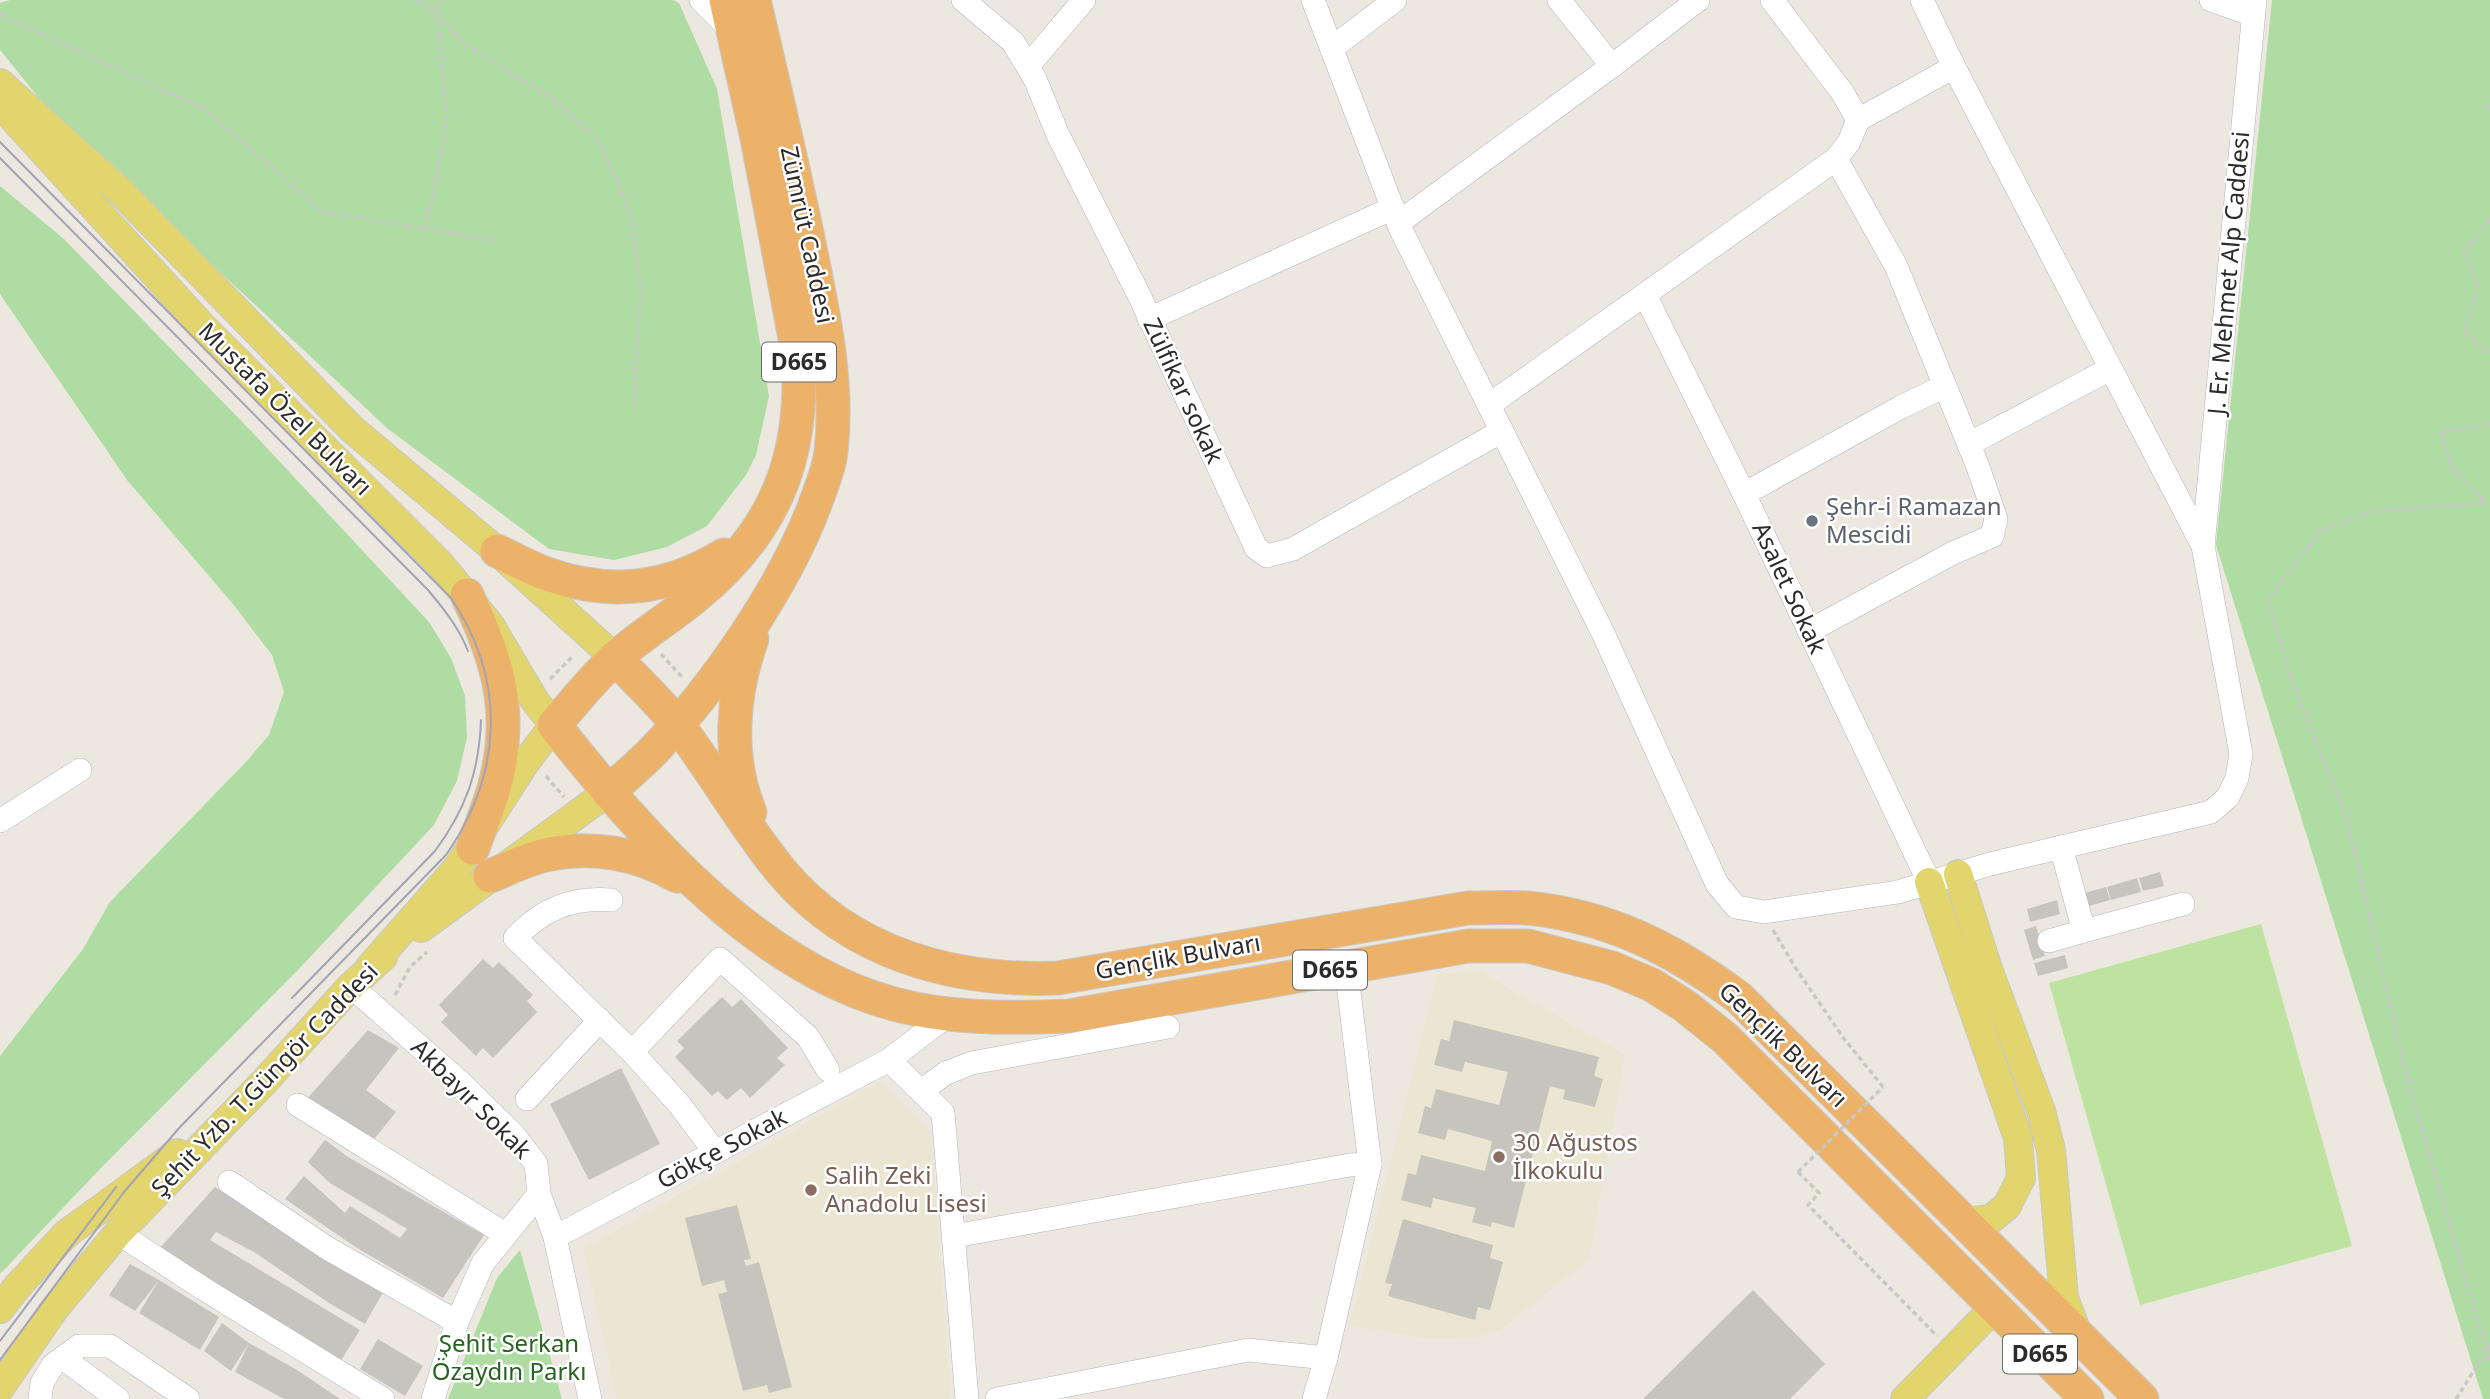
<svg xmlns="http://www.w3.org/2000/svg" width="2490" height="1399" font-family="'Noto Sans',sans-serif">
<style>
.education{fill:#ebe6d1}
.green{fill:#afdca2}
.pitch{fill:#bee29f}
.building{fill:#c7c4be}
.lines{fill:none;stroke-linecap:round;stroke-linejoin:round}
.minor-casing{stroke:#b3b4bd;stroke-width:24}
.major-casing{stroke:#c8c8c8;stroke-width:30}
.highway-casing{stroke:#c8c8c8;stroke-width:35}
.path{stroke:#c8c8c8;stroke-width:3.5;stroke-dasharray:5 3.5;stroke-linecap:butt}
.minor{stroke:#fff;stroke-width:23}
.major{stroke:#e2d56e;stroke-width:28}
.highway{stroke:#edb269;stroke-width:33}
.tram{stroke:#a2a3b4;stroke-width:2}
.path-bridge{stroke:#c8c8c8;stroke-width:3.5;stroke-dasharray:5 3.5;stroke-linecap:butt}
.worship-dot{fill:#6b7280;stroke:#fff;stroke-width:2.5}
.education-dot{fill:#8d6e63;stroke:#fff;stroke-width:2.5}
.labels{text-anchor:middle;stroke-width:5;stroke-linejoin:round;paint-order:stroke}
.shield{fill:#fff;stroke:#6b6b6b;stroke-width:2}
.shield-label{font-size:23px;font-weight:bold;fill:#2b2b2b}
.street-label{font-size:24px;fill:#2b2b2b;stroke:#fff}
.worship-label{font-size:24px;fill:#5b616d;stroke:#fff;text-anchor:start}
.education-label{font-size:24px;fill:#785e54;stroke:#fff;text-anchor:start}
.park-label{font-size:24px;fill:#286222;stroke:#fff}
</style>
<rect width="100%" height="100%" fill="#ece8df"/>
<g class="education">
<path d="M1478,971L1625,1055L1589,1259L1502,1329L1476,1338L1430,1339L1350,1325L1437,974Z"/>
<path d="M881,1081L931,1132L951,1399H617L583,1249Z"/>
</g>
<g class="green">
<path d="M10,0H673L679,3L717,89L769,396L756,455L746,475L707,526L667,547L614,560L549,549L387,428L57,120L0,50V3Z"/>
<path d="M2272,0H2490V1399H2483L2216,545Z"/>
<path d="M0,186L64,239L253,433L429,622L451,658L465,696L467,737L457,781L434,825L298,970L100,1169L0,1274V1056L83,949L110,902L245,763L269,735L284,692L272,655L233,604L127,480L0,294Z"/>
<path d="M520,1250L562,1399H448L497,1278Z"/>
</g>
<path class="pitch" d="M2261,924L2352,1246L2140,1305L2049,983Z"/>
<g class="building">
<path d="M2160,872L2164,886L2143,891L2139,878Z"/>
<path d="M2137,878L2141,892L2111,900L2107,887Z"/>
<path d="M2106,887L2110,900L2089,906L2085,893Z"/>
<path d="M2057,900L2060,914L2030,922L2027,909Z"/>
<path d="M2036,926L2045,956L2033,960L2024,930Z"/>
<path d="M2065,955L2068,968L2038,976L2034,963Z"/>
<path d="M483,959L493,968L499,962L533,995L527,1001L537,1012L493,1058L483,1048L476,1056L441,1022L448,1015L439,1005Z"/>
<path d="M722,997L732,1007L741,999L788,1048L777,1058L785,1065L750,1098L741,1088L727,1100L718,1091L712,1096L675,1057L684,1048L677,1041Z"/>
<path d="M1454,1020L1599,1057L1594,1076L1603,1079L1595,1107L1563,1099L1565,1090L1550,1086L1514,1228L1492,1222L1491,1227L1472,1222L1476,1208L1433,1198L1431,1208L1401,1200L1408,1173L1416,1175L1421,1155L1485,1171L1492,1141L1448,1129L1445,1140L1418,1133L1425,1106L1431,1108L1436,1089L1499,1105L1508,1072L1465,1062L1462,1072L1434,1065L1441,1039L1449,1041Z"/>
<path d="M368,1030L399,1048L366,1090L396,1112L371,1143L306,1100Z"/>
<path d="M621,1068L660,1144L589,1180L550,1104Z"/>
<path d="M325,1140L348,1157L484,1235L443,1298L357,1248L285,1199L304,1176L345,1213L350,1206L400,1238L407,1229L330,1183L308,1162Z"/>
<path d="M215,1187L383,1292L365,1324L329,1303L254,1252L216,1232L210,1240L360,1330L340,1362L158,1250Z"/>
<path d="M737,1205L751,1259L744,1260L746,1266L759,1262L792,1387L769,1393L767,1385L743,1391L718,1294L727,1292L724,1280L702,1286L685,1218Z"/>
<path d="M1403,1219L1493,1245L1490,1258L1503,1262L1490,1310L1478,1307L1475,1320L1388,1296L1392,1284L1385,1283Z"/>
<path d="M130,1264L159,1280L135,1311L109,1295Z"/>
<path d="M159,1280L219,1317L200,1350L139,1313Z"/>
<path d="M1753,1290L1825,1364L1790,1399H1643Z"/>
<path d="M222,1323L249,1343L297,1370L340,1399H284L235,1372L249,1343L231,1371L204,1351Z"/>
<path d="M378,1339L423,1366L405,1396L360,1369Z"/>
</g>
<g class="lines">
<g class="minor-casing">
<g id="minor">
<path d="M701,0L733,32"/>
<path d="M963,0L1013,42L1035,79L1058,135L1139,295L1256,548L1267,556L1293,549L1502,431"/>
<path d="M1313,0L1401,230L1603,633L1717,884L1736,907L1764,912L1898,892L1990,864L2211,812L2228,797L2237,778L2241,754L2203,546L1954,67L1922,0"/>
<path d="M1559,0L1612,66"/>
<path d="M1772,0L1842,92L1858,120L1849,142L1836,159L1896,266L1978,467L1996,519L1992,536L1953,553L1809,631"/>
<path d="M2211,0L2253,15"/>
<path d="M1332,48L1395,0"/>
<path d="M1028,66L1084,0"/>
<path d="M1858,120L1954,67"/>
<path d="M1398,223L1612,66L1698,0"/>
<path d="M1645,295L1744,494L1929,882"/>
<path d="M1149,319L1393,208"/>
<path d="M1489,405L1836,159"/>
<path d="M1969,444L2110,369"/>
<path d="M1744,494L1901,407L1945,386"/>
<path d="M2203,546L2255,0"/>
<path d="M0,821L80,770"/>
<path d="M2061,847L2084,931L2183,904"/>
<path d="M611,900C572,897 542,909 515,938L632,1052L679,1104L715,1152"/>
<path d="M2049,941L2084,931"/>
<path d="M351,986L461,1083L514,1135L536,1164L539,1194L555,1237L590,1399"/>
<path d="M632,1052L720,959L808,1037L828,1070"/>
<path d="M889,1060L943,1113L967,1399"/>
<path d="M921,1091L946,1073L972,1063L1168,1027"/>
<path d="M527,1099L600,1020"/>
<path d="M298,1105L505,1234"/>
<path d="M229,1182L327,1248L457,1322"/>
<path d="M118,1233L204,1289L383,1399"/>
<path d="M954,1236L1350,1165L1370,1164"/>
<path d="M555,1237L889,1060L949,1014"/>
<path d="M63,1358L118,1399"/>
<path d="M40,1399L42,1383L53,1365L79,1346H110L188,1399"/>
<path d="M433,1399L457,1322L483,1263L539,1194"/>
<path d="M997,1399L1248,1350L1326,1358"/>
<path d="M1314,1399L1326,1358L1370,1164L1346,967"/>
</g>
</g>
<g class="major-casing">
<g id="major">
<path d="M0,83L122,193L352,429L497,551L615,658"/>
<path d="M0,104L203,327L441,565L490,625L535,701L554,725L525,763L458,867L370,967"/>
<path d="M1958,874L1987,966L2041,1111L2051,1150L2064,1298L2077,1332"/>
<path d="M1929,882L2018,1138L2021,1178L2007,1206L1991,1219L1964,1222"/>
<path d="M421,928L608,792"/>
<path d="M0,1309L17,1287L66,1234L177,1153"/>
<path d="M0,1388L55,1308L118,1233L264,1082L351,986L383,957"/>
<path d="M1905,1399L1994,1308"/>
</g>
</g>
<g class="highway-casing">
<g id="highway">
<path d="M726,0L757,138L798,354C805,456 776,531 695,597C671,617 643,634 619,655C595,675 575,702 554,725C645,839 766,980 915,1009C966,1019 1018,1018 1069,1016L1468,946H1528L1612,968L1652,985L1685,1006L1725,1038L2087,1399"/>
<path d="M497,551C514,559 530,568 547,574C610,596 667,590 724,555"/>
<path d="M467,595C496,656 513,708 497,776C492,800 481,824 473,848"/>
<path d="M615,658C637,681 661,703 680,728C715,774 744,826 781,871C850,954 954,982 1058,978L1468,908C1488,908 1508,907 1527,908C1609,916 1673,949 1738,997L2142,1399"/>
<path d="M608,792C624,778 641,764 655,749C715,687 783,588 814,507C820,490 829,470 831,452C839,380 823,312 809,243C792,161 773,81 754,0"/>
<path d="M750,812C727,757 732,694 752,639"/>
<path d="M490,876C508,869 527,859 546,855C591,845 638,853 677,876"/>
</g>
</g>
<g class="path">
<path d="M415,0L437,13L463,43L553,99L599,141L631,215L641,290L634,405"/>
<path d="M0,13L8,19L203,108L321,211L498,241"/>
<path d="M2490,106L2487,108L2490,110"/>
<path d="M2490,219L2464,253L2478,286L2465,332L2490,354"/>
<path d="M426,229L447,122L437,13L440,0"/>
<path d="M2490,422L2487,425L2441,432L2452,467L2486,503L2374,511L2320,531L2268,600L2289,673L2346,815L2409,1085L2490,1363"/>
<path d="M661,654L682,677"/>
<path d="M550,679L574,655"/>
<path d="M546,776L564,797"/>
<path d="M1773,930L1795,967L1842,1036L1883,1087"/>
<path d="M395,995L410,967L427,952"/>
<path d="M1798,1172L1819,1193L1808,1205L1937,1336"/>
<path d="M2456,1399L2490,1345"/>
</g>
<use href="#minor" class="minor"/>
<use href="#major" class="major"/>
<use href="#highway" class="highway"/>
<g class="tram">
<path d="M0,142L451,598C507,681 503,773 446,855L180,1127L124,1192L0,1360"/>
<path d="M0,158L428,590C444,609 459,628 468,651"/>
<path d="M292,998L435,851C466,809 479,772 481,720"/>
<path d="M0,1341L116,1187"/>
</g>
<path class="path-bridge" d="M1798,1172L1883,1087"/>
</g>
<circle class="worship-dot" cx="1812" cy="521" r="7"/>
<g class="education-dot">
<circle cx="1499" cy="1157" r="7"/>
<circle cx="811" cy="1190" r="7"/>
</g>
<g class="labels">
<g class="shield">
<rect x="762" y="342.5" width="74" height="39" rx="5"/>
<rect x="1293" y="950.5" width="74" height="39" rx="5"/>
<rect x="2003" y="1334.5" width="74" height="39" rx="5"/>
</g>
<g class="shield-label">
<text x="799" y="370">D665</text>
<text x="1330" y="978">D665</text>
<text x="2040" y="1362">D665</text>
</g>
<g class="street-label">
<text transform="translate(807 235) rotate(78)" y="8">Zümrüt Caddesi</text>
<text transform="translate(2229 273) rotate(-85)" y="8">J. Er. Mehmet Alp Caddesi</text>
<text transform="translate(1183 391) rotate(65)" y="8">Zülfikar sokak</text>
<text transform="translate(285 409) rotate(45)" y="8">Mustafa Özel Bulvarı</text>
<text transform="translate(1789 588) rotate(65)" y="8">Asalet Sokak</text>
<text transform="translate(1178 957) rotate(-10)" y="8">Gençlik Bulvarı</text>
<text transform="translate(1783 1045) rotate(44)" y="8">Gençlik Bulvarı</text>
<text transform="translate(265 1080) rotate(-46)" y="8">Şehit Yzb. T.Güngör Caddesi</text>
<text transform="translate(471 1099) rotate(45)" y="8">Akbayır Sokak</text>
<text transform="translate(722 1149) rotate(-28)" y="8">Gökçe Sokak</text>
</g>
<g class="worship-label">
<text x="1826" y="515">Şehr-i Ramazan<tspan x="1826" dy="28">Mescidi</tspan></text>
</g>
<g class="education-label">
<text x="1513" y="1151">30 Ağustos<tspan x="1513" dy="28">İlkokulu</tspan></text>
<text x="825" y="1184">Salih Zeki<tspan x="825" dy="28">Anadolu Lisesi</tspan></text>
</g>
<g class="park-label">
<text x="509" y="1352">Şehit Serkan<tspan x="509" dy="28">Özaydın Parkı</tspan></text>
</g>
</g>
</svg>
